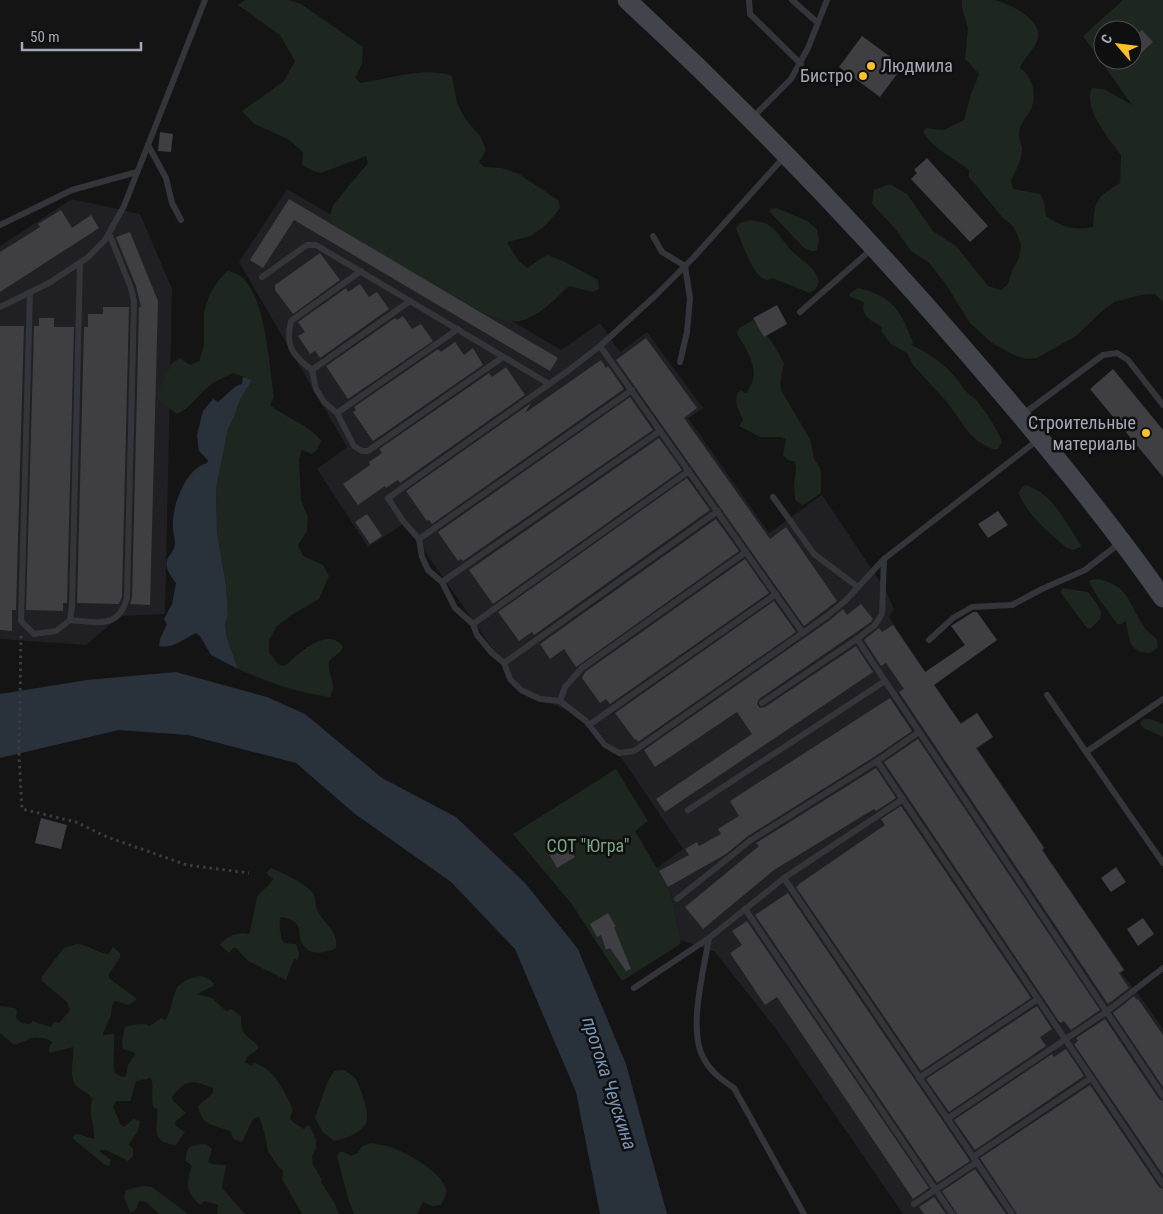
<svg xmlns="http://www.w3.org/2000/svg" width="1163" height="1214" font-family="'Roboto Condensed',sans-serif">
<style>
.built{fill:#201f23}
.green{fill:#1d261f;fill-rule:evenodd}
.water{fill:#29313a}
.building{fill:#3e3e43}
.lines{fill:none;stroke-linecap:round;stroke-linejoin:round}
.path{stroke:#3a3c42;stroke-width:3;stroke-dasharray:2.5 4;stroke-linecap:butt}
.service{stroke:#34353b;stroke-width:6}
.secondary{stroke:#42444b;stroke-width:19}
.poi-dot{fill:#fcc225;stroke:#0f0f10;stroke-width:2}
.labels{text-anchor:middle;stroke-width:5;stroke-linejoin:round;paint-order:stroke}
.poi-label{font-size:18px;fill:#a4a9b7;stroke:#0f0f10;text-anchor:end}
.park-label{font-size:18px;fill:#7aa37f;stroke:#0f0f10}
.water-label{font-size:19px;font-style:italic;fill:#7995b4;stroke:#0f0f10}
</style>
<rect width="100%" height="100%" fill="#141415"/>
<g class="built">
<path d="M287,189L561,350L600,323L620,352L647,332L703,408L688,418L769,533L822,495L885,589L894,609L889,617L960,723L977,712L993,737L978,749L1045,848L1043,850L1125,970L1121,973L1142,999L1163,1029V1214H903L776,1029L715,952L681,940L670,891L655,869L683,849L625,763L588,719L523,692L405,523L368,547L317,469L347,447L239,262Z"/>
<path d="M72,199L140,214L172,289L165,614L120,616L86,645L0,639V246Z"/>
</g>
<g class="green">
<path d="M245,0H288L301,4L363,47L362,64L355,78L361,83C388,79 427,66 452,76L457,103L466,120L480,136L486,150L479,162L484,167L502,168L519,174L558,200L560,208L546,225L531,236L507,242L518,260L527,268L547,255L563,261L598,280L599,289L593,292L569,286C555,299 540,316 520,321C489,329 358,241 329,220L333,205L368,163L366,156L321,173L313,171L302,165L303,152L288,139L254,124L242,111L284,81L295,61L280,35L238,5Z"/>
<path d="M962,0C972,0 984,0 994,0C1008,3 1042,19 1038,38C1035,50 1024,57 1020,68C1033,76 1038,97 1030,111C1025,119 1019,125 1019,135C1019,139 1021,143 1022,147C1023,159 1016,170 1011,180L1013,189L1040,194L1044,202L1046,216C1062,227 1073,231 1093,227C1095,198 1096,199 1120,183L1121,155C1110,140 1082,108 1092,88L1104,89L1132,105L1083,36L1123,0H1163V302L1155,294L1141,295L1114,302L1101,312L1076,336L1037,358L1026,359L1012,354L992,343L970,323L945,283L929,263L911,251L893,226L872,204L874,190L890,184L907,194L933,231L957,247L988,286L1001,290L1008,284L1012,271L1019,258L1021,246L1018,236L1013,226L1003,218L969,177V170C952,156 936,152 923,132L926,128L944,130L964,120L971,94L979,74L965,59L968,29L962,7ZM1103,30H1133V60H1103Z"/>
<path d="M777,208L807,221L817,229L819,240L817,251H811L804,248L770,212L771,209Z"/>
<path d="M751,220C758,222 765,222 770,226C780,233 785,245 794,253C805,262 832,280 810,293L772,278C768,280 767,281 764,279C752,274 741,240 736,228L740,223Z"/>
<path d="M229,271C234,273 240,275 243,278C266,301 269,365 274,397L270,405C285,417 311,426 321,441L317,450L312,454L302,450L299,459L301,500L308,517L307,531L298,545L303,556L323,565L329,576L319,599L290,616L277,626L269,640V652L278,664L285,666C298,654 328,625 343,647L340,652L329,661C327,676 338,683 330,697C297,693 268,682 238,669L227,638L225,624L228,615L226,585L217,532L216,489L228,429L234,417L240,400L252,380L233,373C225,377 215,381 208,387C197,396 189,409 177,414L159,400L156,395L171,364L180,358L190,365L199,361L204,345V312L209,296L218,281L226,272Z"/>
<path d="M858,288C893,296 901,311 913,343L911,345C934,355 950,368 964,389C967,393 972,396 975,399C986,411 996,427 1002,442L998,449H992L979,442L970,434L946,401L913,365L907,353L891,344L881,331L882,327C872,321 860,316 864,302L849,296L850,293Z"/>
<path d="M753,320L772,342L784,363L780,383L782,392L810,439L814,459L820,468L821,472V493L803,505L795,500L794,485L796,467L795,462L788,460L783,455L786,439L781,437H760L739,426L743,420C739,410 732,401 740,390L746,393C763,373 748,352 737,334L739,328Z"/>
<path d="M1025,485C1051,492 1063,518 1077,539L1081,546L1080,547L1073,550L1067,548C1047,531 1028,516 1018,492Z"/>
<path d="M1098,579C1131,586 1128,605 1145,628C1148,632 1153,636 1157,639L1158,647L1150,653C1129,653 1129,639 1126,622L1125,621L1122,624H1117L1097,596L1089,582L1090,580Z"/>
<path d="M1062,588L1088,592L1097,604L1101,612V618L1090,629L1087,628L1061,593Z"/>
<path d="M1143,719H1151L1163,724V737L1145,729L1140,724Z"/>
<path d="M616,769L648,821L635,831L670,891L681,940L679,945L622,981L571,903L513,834Z"/>
<path d="M271,868C284,874 302,881 312,892C316,897 315,901 316,907C321,922 339,930 336,948C322,955 305,956 300,938C299,934 300,930 298,926C295,920 287,918 281,917C278,924 280,936 284,943L296,944L299,953L298,960L294,959L286,980L248,961L236,948H233L229,953L220,945C224,937 239,931 248,934L250,932L257,897C261,890 270,886 273,879L266,873Z"/>
<path d="M77,944C88,944 96,953 108,954L113,947L120,953V958L109,974V978L137,999L128,1005L115,1001L112,1005L111,1015L103,1033V1035L114,1034C115,1045 112,1065 115,1073L122,1077L126,1076L128,1065L135,1055L134,1052L123,1049L122,1042L125,1027C133,1025 142,1022 150,1026L161,1018L165,1020C172,1011 171,1000 176,990C179,982 197,974 204,977C208,978 212,981 214,984L213,986L197,994L212,998L226,1011L232,1009L241,1016C241,1020 241,1025 242,1029C245,1038 255,1040 259,1048L247,1057L245,1062L252,1066L254,1063C275,1068 284,1092 293,1109L290,1118L293,1122L304,1129L308,1125L310,1126L316,1140V1148L312,1157L313,1165L322,1180L321,1182L335,1204L339,1214H302L282,1179L283,1171L277,1165L268,1151L264,1131L259,1117L253,1119L242,1142L233,1139L231,1132C214,1123 203,1129 198,1106L213,1093V1088C192,1080 187,1078 172,1097L173,1101L186,1113L175,1122L176,1126L185,1132L176,1145C148,1142 159,1125 157,1109L153,1107C151,1097 154,1087 151,1078L136,1081L130,1101H116L113,1107L121,1125L124,1127L133,1119L140,1121L138,1131L129,1144L133,1149V1156L128,1161L106,1150H100V1152L111,1160L109,1166L105,1165L72,1138L74,1135L78,1134L94,1139C95,1126 87,1111 93,1099C88,1093 81,1091 77,1086C67,1076 75,1059 73,1047L50,1053L48,1050L52,1042C45,1037 38,1037 30,1038L28,1040L14,1045L0,1033V1006L15,1008L17,1011L16,1018C20,1023 25,1024 31,1024L32,1021L51,1027L54,1022L59,1023L70,1010L67,1002L42,981V976L64,948Z"/>
<path d="M344,1070C347,1072 351,1074 354,1077C360,1084 372,1118 365,1125C357,1135 346,1138 334,1141L323,1132L315,1118L327,1083L334,1071Z"/>
<path d="M371,1143C377,1144 382,1145 387,1146C403,1150 444,1173 446,1190C447,1195 443,1200 441,1205L432,1206L423,1202L417,1214H354L348,1198L337,1156L339,1152H344L351,1156L358,1153L362,1146Z"/>
<path d="M206,1144L212,1149L208,1162L211,1164L226,1165L222,1188L245,1214H217L218,1205L204,1201L202,1204H199C185,1190 186,1184 192,1166L186,1161C185,1145 192,1145 206,1144Z"/>
<path d="M143,1186L152,1187L187,1213L186,1214H159L146,1202L139,1201L137,1208L133,1212H130L124,1197L126,1190Z"/>
</g>
<g class="water">
<path d="M243,377L252,380L240,400L234,417L228,429L216,489L217,532L226,585L228,615L225,624L227,638L238,669L211,655L200,636L196,633C184,639 173,649 159,646L160,639L167,624L164,619L172,604L176,583C171,577 163,566 168,558C171,553 174,551 175,544C175,538 173,534 173,529C171,507 185,469 207,463L208,460L199,451L197,435L203,411L213,399L218,402L236,386L242,384Z"/>
<path d="M176,672L267,697L305,714L382,778L456,817L525,883L578,949L626,1064L667,1214H600L576,1092L515,949L451,882L355,814L296,763L188,735L119,730L0,758V694L87,680Z"/>
</g>
<g class="building">
<path d="M1142,30L1153,42L1139,55L1133,49V37Z"/>
<path d="M862,36L903,66L880,97L839,67Z"/>
<path d="M160,132L173,134L171,152L158,151Z"/>
<path d="M927,158L988,226L970,242L911,179L917,173L914,170Z"/>
<path d="M289,199L558,358L550,371L294,220L263,268L250,260Z"/>
<path d="M61,210L72,228L91,215L99,228L0,292V252L40,227L38,224Z"/>
<path d="M130,232L158,301L150,605L130,604L132,598L139,307H141L136,286L116,237Z"/>
<path d="M320,253L340,280L293,314L275,290V285Z"/>
<path d="M360,284L369,297L377,292L389,309L320,358L315,351L310,354L298,336L305,332L298,322L346,288L348,292Z"/>
<path d="M777,305L787,324L764,337L753,318Z"/>
<path d="M103,307H129L122,597L119,604L77,603L84,327H88V314H103Z"/>
<path d="M403,316L412,329L421,324L433,341L348,399L326,366L395,318L397,320Z"/>
<path d="M39,318H54V327H74L67,603H63V611L26,610L34,326H39Z"/>
<path d="M0,326H24L16,610H12V631L0,630Z"/>
<path d="M646,338L697,408L684,418L770,539L786,527L837,601L804,626L616,360Z"/>
<path d="M455,342L464,355L473,348L483,365L373,441L353,412L356,410L354,407L438,349L441,352Z"/>
<path d="M601,360L606,368L608,366L624,389L432,524L429,520L427,521L406,491L531,403L525,413Z"/>
<path d="M506,367L525,395L400,483L398,480L386,488L385,486L358,505L343,484L370,465L369,462L382,453L379,449L489,373L492,377Z"/>
<path d="M1113,369L1163,430V477L1090,389Z"/>
<path d="M630,397L653,430L463,561L461,559L458,561L438,532Z"/>
<path d="M659,438L682,470L493,604L469,570Z"/>
<path d="M687,478L710,510L534,635L532,632L519,641L498,612Z"/>
<path d="M998,511L1008,525L988,538L978,524Z"/>
<path d="M367,514L382,536L370,544L355,522Z"/>
<path d="M716,519L739,551L576,667L564,649L550,659L540,644Z"/>
<path d="M745,559L769,593L610,704L606,699L600,703L582,678L585,672Z"/>
<path d="M774,601L796,632L638,742L636,739L635,740L615,713Z"/>
<path d="M861,604L873,619L871,622L759,699L757,704L760,708L765,707L856,646L873,672L665,812L656,799L752,734L737,712L655,767L644,750L830,620L843,609L847,615Z"/>
<path d="M973,612H977L997,640L934,685L961,724L977,713L993,737L976,748L1044,848L1042,850L1124,970L1119,973L1129,988L1108,1004L899,692L904,689L886,663L881,666L864,640L879,628L882,632L893,625L925,672L965,645L951,626Z"/>
<path d="M890,698L912,731L874,757L748,836L726,854L668,887L659,871L689,855L685,849L697,842L699,846L721,834L718,829L739,816L730,801Z"/>
<path d="M918,739L1100,1010L1071,1030L1064,1021L1060,1023L884,762Z"/>
<path d="M876,768L896,798L876,811L874,809L774,870L703,929L685,907L759,846L756,843Z"/>
<path d="M901,806L1031,998L921,1071L796,887L799,885V884L885,825L881,819Z"/>
<path d="M41,818L67,825L61,849L35,843Z"/>
<path d="M567,843L575,857L557,868L549,854Z"/>
<path d="M1116,867L1126,882L1111,892L1101,878Z"/>
<path d="M788,893L970,1161L937,1183L755,915Z"/>
<path d="M608,913L616,927H614L631,969L626,971L610,948L606,950L601,935L597,937L590,924Z"/>
<path d="M1143,918L1154,934L1138,946L1127,929Z"/>
<path d="M747,921L929,1188L913,1199L777,997L765,1005L730,953L742,945L732,931Z"/>
<path d="M1134,996L1137,1000L1138,999L1163,1035V1087L1113,1013Z"/>
<path d="M1037,1006L1052,1029L1040,1037L1046,1046L949,1112L926,1079Z"/>
<path d="M1105,1019L1159,1099L1163,1101V1175L1074,1044L1078,1041L1076,1038Z"/>
<path d="M1066,1049L1084,1076L975,1150L954,1120L1052,1054L1054,1057Z"/>
<path d="M1090,1085L1159,1187L1163,1189V1214H1017L980,1158Z"/>
<path d="M975,1169L1006,1214H957L942,1191Z"/>
<path d="M934,1197L946,1214H924L919,1207Z"/>
</g>
<g class="lines">
<path class="path" d="M21,636L19,756L22,809L76,822L107,837L187,865L249,873"/>
<g class="service">
<path d="M749,0L750,14L801,64"/>
<path d="M792,0L818,23"/>
<path d="M752,118L791,79L808,48L827,0"/>
<path d="M148,145L166,178L172,203L181,220"/>
<path d="M785,156L694,257L655,296L600,346L569,370L388,498L403,521L419,539L422,557L428,570L442,582L455,608L473,624L477,635L492,653L504,663L510,679L521,690L540,699L560,701L586,721L605,745L619,753L634,751L827,616L845,601L884,559"/>
<path d="M0,225L72,190L137,172"/>
<path d="M653,236L662,252L685,266L690,298L687,332L680,362"/>
<path d="M361,271L291,321C285,346 292,355 312,370L316,389L324,402L337,413L354,446L362,451H368L503,357"/>
<path d="M262,277L307,245H316L549,384"/>
<path d="M30,292L21,621L34,634L56,631L70,620L72,606L80,263"/>
<path d="M0,307L49,283L87,258L105,240L124,206L205,0"/>
<path d="M800,312L873,248"/>
<path d="M600,346L803,633"/>
<path d="M312,370L410,301"/>
<path d="M337,413L458,329"/>
<path d="M1022,415L1103,355L1117,353L1128,360L1163,405"/>
<path d="M1039,439L884,559L882,614L875,625L857,639L1163,1096"/>
<path d="M773,497L814,554L858,587"/>
<path d="M419,539L632,390"/>
<path d="M442,582L660,431"/>
<path d="M70,620C97,622 118,630 127,598L134,301L131,288L109,233"/>
<path d="M473,624L689,471"/>
<path d="M929,640L953,618L972,607L1012,605L1042,589L1085,570L1120,543"/>
<path d="M504,663L718,511"/>
<path d="M1047,695L1086,752"/>
<path d="M1163,699L1086,752L1163,863"/>
<path d="M560,701L565,687L582,668L746,552"/>
<path d="M762,703L857,639"/>
<path d="M589,725L776,594"/>
<path d="M877,761L1163,1184"/>
<path d="M688,810L885,681"/>
<path d="M784,878L1012,1214"/>
<path d="M677,899L751,840L877,761L919,732"/>
<path d="M745,909L952,1214"/>
<path d="M709,938C704,970 687,1031 704,1059C711,1072 722,1080 734,1088L804,1214"/>
<path d="M634,988L709,938L784,878L903,799"/>
<path d="M919,1078L1038,999"/>
<path d="M947,1119L1106,1012L1163,968"/>
<path d="M973,1157L1091,1078"/>
<path d="M914,1204L977,1162"/>
</g>
<path class="secondary" d="M627,0C746,110 858,226 964,349C1033,429 1102,511 1163,598"/>
</g>
<g class="poi-dot">
<circle cx="871" cy="66" r="5"/>
<circle cx="863" cy="76" r="5"/>
<circle cx="1146" cy="433" r="5"/>
</g>
<g class="labels">
<g class="poi-label">
<text x="881" y="72" text-anchor="start">Людмила</text>
<text x="853" y="82">Бистро</text>
<text x="1136" y="429">Строительные<tspan x="1136" dy="21">материалы</tspan></text>
</g>
<g class="park-label">
<text x="588" y="852">СОТ "Югра"</text>
</g>
<g class="water-label">
<text transform="translate(610 1083) rotate(72)" y="7">протока Чеускина</text>
</g>
</g>
<g transform="translate(1118 45) rotate(298)"><circle r="24" fill="#0f0f10" stroke="#4b4d53"/>
<path d="M0-4L9 19L0 12L-9 19Z" fill="#fcc225"/>
<text y="-8" font-size="14" font-weight="bold" text-anchor="middle" fill="#a4a9b7">С</text>
</g>
<path d="M22 42v8h119v-8" fill="none" stroke="#a4a9b7" stroke-width="2.5"/>
<text x="30" y="42" font-size="15" fill="#a4a9b7" stroke="#0f0f10" stroke-width="4" paint-order="stroke">50 m</text>
</svg>
